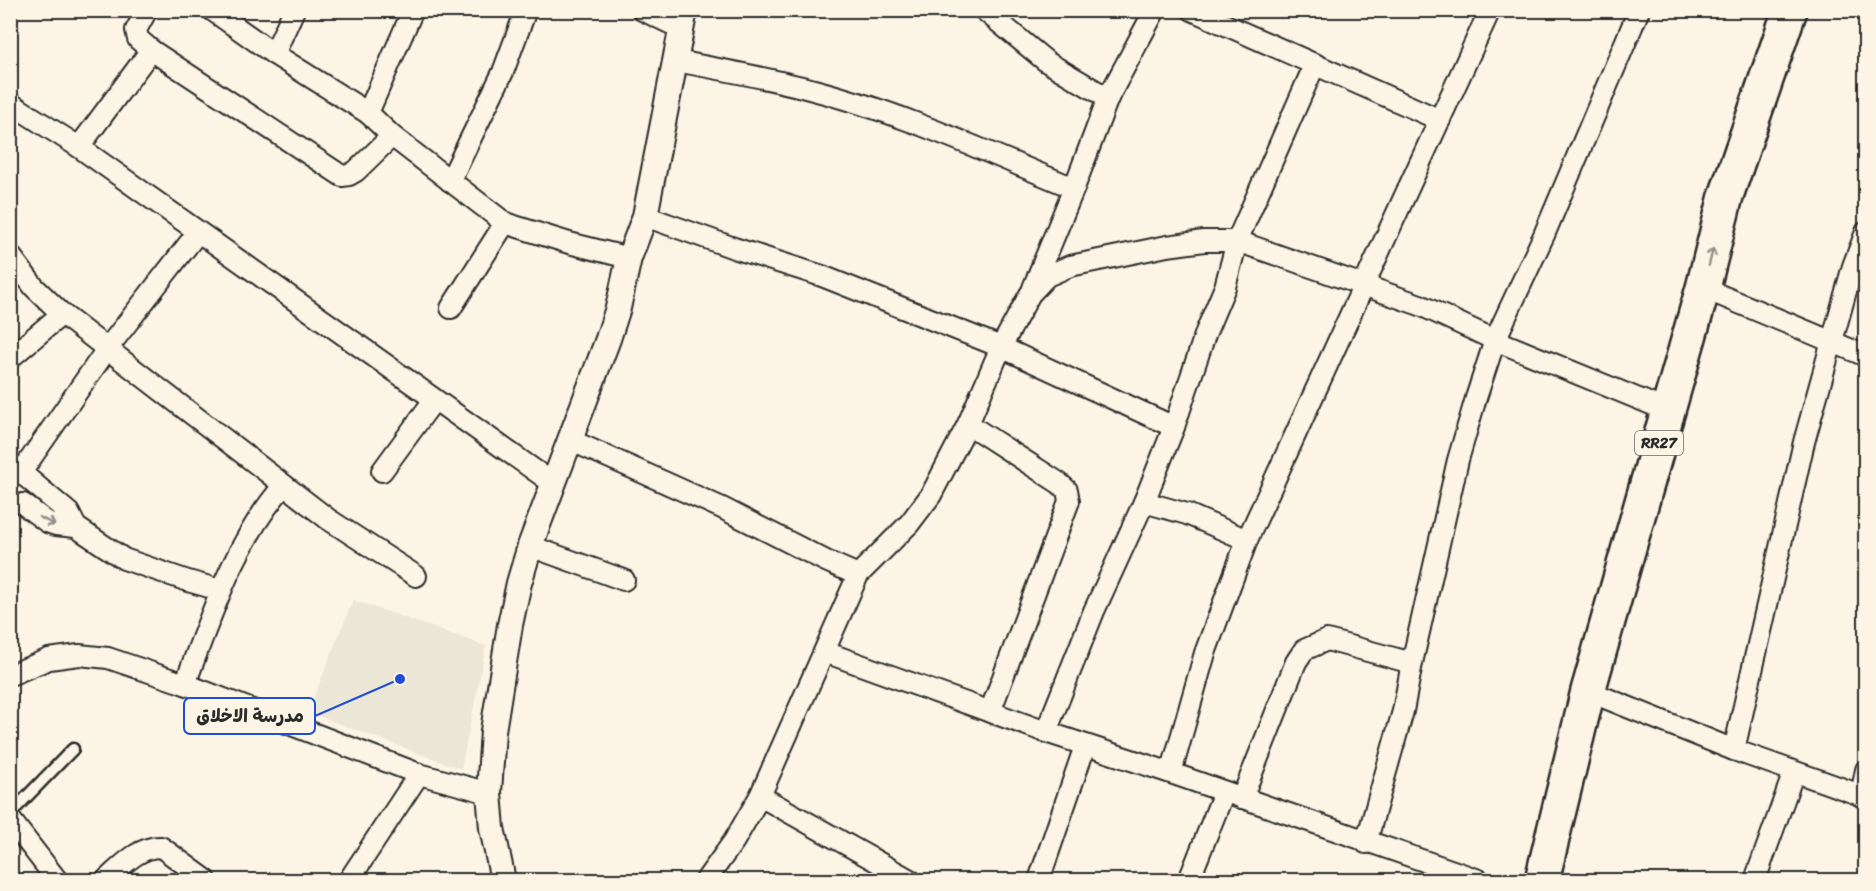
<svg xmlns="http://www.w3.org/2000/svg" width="1876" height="891" font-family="Sriracha,'Playpen Sans Arabic',sans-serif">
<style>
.built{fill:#ece6d7}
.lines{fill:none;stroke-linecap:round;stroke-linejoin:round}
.service-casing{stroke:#2b2b2b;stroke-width:15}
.minor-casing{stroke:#2b2b2b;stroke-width:24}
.tertiary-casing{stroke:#2b2b2b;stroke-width:28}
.trunk-casing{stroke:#2b2b2b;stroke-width:38}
.service{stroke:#fcf5e5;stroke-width:10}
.minor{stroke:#fcf5e5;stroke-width:20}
.tertiary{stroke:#fcf5e5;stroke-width:24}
.trunk{stroke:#fcf5e5;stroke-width:33}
.oneway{stroke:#949088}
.labels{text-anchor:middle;stroke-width:4.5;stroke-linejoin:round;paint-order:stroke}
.shield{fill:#fcf5e5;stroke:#6a6863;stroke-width:1.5}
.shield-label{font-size:15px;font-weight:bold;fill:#2b2b2b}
.leader{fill:none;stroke:#1d4ed8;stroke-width:2}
.callout-dot{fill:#1d4ed8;stroke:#fcf5e5;stroke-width:2}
.callout{fill:#fcf5e5;stroke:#1d4ed8;stroke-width:2}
.callout-label{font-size:18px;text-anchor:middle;font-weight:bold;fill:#2b2b2b}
</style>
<rect width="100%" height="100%" fill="#fcf5e5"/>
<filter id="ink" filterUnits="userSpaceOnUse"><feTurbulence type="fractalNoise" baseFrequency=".0167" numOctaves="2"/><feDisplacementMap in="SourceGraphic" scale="12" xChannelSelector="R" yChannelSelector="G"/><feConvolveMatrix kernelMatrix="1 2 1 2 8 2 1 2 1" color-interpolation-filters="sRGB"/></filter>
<g filter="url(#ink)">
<path class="built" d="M353,600L486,646L461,769L308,712Z"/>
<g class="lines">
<g class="service-casing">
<path id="service" d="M10,814L73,749"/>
</g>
<g class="minor-casing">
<g id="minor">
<path d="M147,10L136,30L138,39L151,50L342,176L349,175L356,171L392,136"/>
<path d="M212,10L274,54L368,113L392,136L505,223L569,243L629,258"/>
<path d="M642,10L682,29"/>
<path d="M984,10L1047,62L1108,98"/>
<path d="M1192,10L1440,120"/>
<path d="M274,54L294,10"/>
<path d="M676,61C719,69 763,77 806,88C898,111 986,152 1074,188"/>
<path d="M10,103L79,147L554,484"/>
<path d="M368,113L413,10"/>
<path d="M79,147L151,50"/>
<path d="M450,181L503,72L526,10"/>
<path d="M645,216L734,248L822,276L1001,347L1174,427"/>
<path d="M10,255L34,287L62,314L328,519L416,576"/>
<path d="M1033,288L1074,188L1108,98L1155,10"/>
<path d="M1703,288L1866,356"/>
<path d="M451,308L505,223"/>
<path d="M10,358L62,314"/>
<path d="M968,424L1059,483L1067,490L1069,501L990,712"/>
<path d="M570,440L722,508L826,561L858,575"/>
<path d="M12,465L69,513L76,527"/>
<path d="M382,471L434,400"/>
<path d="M20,474L107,349L198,232"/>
<path d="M1144,502L1187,514L1247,540"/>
<path d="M23,504L47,522L56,525L76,527L124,559L188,581L220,590"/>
<path d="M530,546L624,580"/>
<path d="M825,652L1046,732L1171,773L1479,880"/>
<path d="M10,675L49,659L79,655L108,658L185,684L419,774L489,793"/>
<path d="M185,684C212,613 234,543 284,485"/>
<path d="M1588,691L1734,750L1866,797"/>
<path d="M1046,732L1094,611L1144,502L1174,427L1206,332L1225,287L1237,241L1315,64"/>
<path d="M1734,750L1804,442L1853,266L1866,232"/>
<path d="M1171,773L1205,653L1247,540L1490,10"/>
<path d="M760,796L910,880"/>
<path d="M1861,796L1866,770"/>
<path d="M1242,798L1296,662L1304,650L1327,640L1412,663L1458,460L1476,398L1495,340L1544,235L1639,10"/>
<path d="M10,819L57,880"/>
<path d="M1366,843L1403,711L1412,663"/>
<path d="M106,880C121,867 139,846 161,847L206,880"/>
<path d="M349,880L419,774"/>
<path d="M706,880L734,841L760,796L858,575L909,524L931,495L968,424L1001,347L1030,294L1047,276L1070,266L1167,246L1204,241H1237L1420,305L1495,340L1668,411"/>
<path d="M1039,880L1085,746"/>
<path d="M1189,880L1224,792"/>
<path d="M1755,880L1794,772"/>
</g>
</g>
<g class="tertiary-casing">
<path id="tertiary" d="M503,880L492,828L489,793L493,731L510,625L519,583L530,546L608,339L618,308L629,258L645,216L685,10"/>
</g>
<g class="trunk-casing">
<path id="trunk" d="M1542,880L1588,691L1703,288L1726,196L1790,10"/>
</g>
<use href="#service" class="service"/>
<use href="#minor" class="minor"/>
<use href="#tertiary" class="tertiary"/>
<use href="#trunk" class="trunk"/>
</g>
<defs><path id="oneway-shaft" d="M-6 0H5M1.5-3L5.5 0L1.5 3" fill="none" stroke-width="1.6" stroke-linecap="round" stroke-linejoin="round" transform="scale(1.5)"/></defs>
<g class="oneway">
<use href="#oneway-shaft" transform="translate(1711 257) rotate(-76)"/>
<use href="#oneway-shaft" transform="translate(47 521) rotate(27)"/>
</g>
</g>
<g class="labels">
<rect class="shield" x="1635" y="431" width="48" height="24" rx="4.5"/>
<g class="shield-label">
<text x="1659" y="448">RR27</text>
</g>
</g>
<path class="leader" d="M400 679L315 716"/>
<circle class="callout-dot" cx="400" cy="679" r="6"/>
<rect class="callout" x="184" y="698" width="131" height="36" rx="6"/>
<g class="callout-label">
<text x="250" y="722">مدرسة الاخلاق</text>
</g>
<rect width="1876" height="891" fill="none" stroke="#fcf5e5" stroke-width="36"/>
<rect x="18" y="18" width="1840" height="855" fill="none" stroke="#2b2b2b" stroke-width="2" filter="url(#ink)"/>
</svg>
